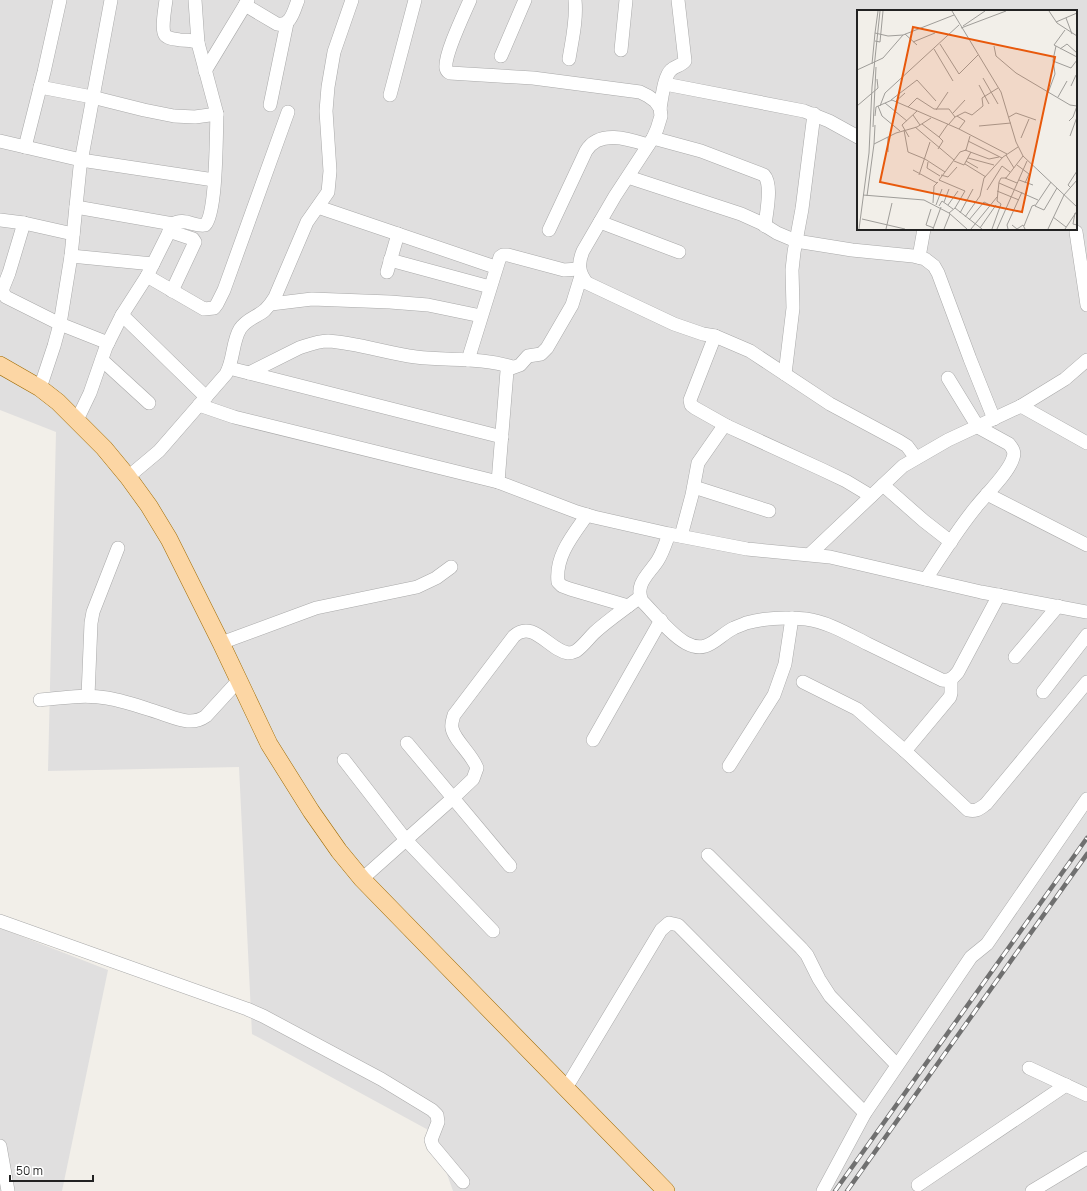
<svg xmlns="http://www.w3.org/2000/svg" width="1087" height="1191" font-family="Manrope,sans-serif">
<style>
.residential{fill:#e0dfdf;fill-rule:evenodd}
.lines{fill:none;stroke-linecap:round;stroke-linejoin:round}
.minor-casing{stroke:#a9a9a9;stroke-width:14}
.major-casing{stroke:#a06b00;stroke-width:18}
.minor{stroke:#fff;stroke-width:13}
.major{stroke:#fcd6a4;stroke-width:17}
.rail-casing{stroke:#707070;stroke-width:4.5}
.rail{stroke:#fff;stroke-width:3;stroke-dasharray:9;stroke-linecap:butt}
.inset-road{fill:none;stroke:#9f9d99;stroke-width:1}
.view{fill:#e8590c;fill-opacity:0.15;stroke:#e8590c;stroke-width:2}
.inset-edge{fill:none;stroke:#222;stroke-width:2}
</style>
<rect width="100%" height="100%" fill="#f2efe9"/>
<g class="residential">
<path d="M0,0H1087V1191H453L432,1132L252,1034L239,767L48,771L56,432L0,410ZM858,11H1076V229H858Z"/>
<path d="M0,928L108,970L62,1191H0Z"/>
</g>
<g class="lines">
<g class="minor-casing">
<g id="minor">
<path d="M195,0L198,43"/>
<path d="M470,0C464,14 444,55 446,68C447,72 447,71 450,73L533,78L640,92L648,96L655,101L660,108L661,116L657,129L653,138L615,196L583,251C578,263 578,272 587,283L674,324L703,334L715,336L750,351L830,404L899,441L907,446L916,458"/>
<path d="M245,5L277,24C291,27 294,10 298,0"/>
<path d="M621,50L626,0"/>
<path d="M501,56L525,0"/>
<path d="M569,59C572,40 577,20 575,0"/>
<path d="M205,71L248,0"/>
<path d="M665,84L804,111L829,121L858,137"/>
<path d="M40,87L92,97L144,110L174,116L195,117L217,114"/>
<path d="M390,95L415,0"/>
<path d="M270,105L287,23"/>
<path d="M660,108C662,98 664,76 671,70C675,66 681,66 685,61L678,0"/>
<path d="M653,138L701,151L764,175C773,185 766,213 765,226"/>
<path d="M0,141L81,160L214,180"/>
<path d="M25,147L44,72L60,0"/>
<path d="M628,177L741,214L761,223L777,233L796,241L852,250L913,256L925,259L934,266L938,273L970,359L994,419"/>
<path d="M76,207L173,224"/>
<path d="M318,207L495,267"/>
<path d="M0,220L24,223L73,234"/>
<path d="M600,222L679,252"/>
<path d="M24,223L9,273L3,288V293L6,297L60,324L108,343"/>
<path d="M549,230L586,151C599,129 629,139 648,145"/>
<path d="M169,231L193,239L195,242L172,291"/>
<path d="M1076,232L1087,305"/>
<path d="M71,256L153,264"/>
<path d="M919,257L924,229"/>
<path d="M390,260L490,287"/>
<path d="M387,272L398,234"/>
<path d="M147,276L204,309L214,308L217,304L224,290L288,112"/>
<path d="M271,304L312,299L390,302L428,305L481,316"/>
<path d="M122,315L206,397"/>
<path d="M715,336L690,400L691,405L695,408L727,426"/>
<path d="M102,360L149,403"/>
<path d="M468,360L500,257L503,255H508L564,270L579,269"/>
<path d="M229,368L502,437"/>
<path d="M249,373L299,348C308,345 318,341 328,341C358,343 386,353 416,357C448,361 481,357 512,367"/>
<path d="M785,374L793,308L792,270L794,252L802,209L814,114"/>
<path d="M40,388L54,346L60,324L71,256L80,167L111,0"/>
<path d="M199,405L234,417L498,482L577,512L594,517L669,534L747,549L830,557L981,592L1087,612"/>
<path d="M1021,406L1087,443"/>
<path d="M77,420L90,393L106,347L122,315L147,276L173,224C183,217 195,227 205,225C217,213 216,134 217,114L198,43C192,40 187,40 180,40C175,39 168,39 165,35C161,29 165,8 166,0"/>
<path d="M128,477L159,451L226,374C234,360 232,342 240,329C246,319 257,317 265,310C269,306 272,302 275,297L307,222L328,192L330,171L326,111L328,87L334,52L352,0"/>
<path d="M498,482L507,371L509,369L520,365L528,356L541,354L547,348L572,305L581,276"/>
<path d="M883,485L924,521L951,542"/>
<path d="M694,487L769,511"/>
<path d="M987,494L1087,545"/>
<path d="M587,515C573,535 555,556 558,582L562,586L570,589L628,606"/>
<path d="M669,534C666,542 663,552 658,560C650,573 634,584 642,601C654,613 671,635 686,643C708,655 717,636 734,628C738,626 742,625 746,623C764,618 787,617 806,619C828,622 848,634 868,644C893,656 917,668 942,680C950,681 953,678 958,672L999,595"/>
<path d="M681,536L692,495L698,463L721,430L724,427L727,426L823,470L846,481L871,496"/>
<path d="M810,554L903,466L948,440L1021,406L1065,379L1087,360"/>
<path d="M926,579C942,555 957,530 976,507C986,494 1008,474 1013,458C1015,452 1013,449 1009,444L978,427L948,378"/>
<path d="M221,643L316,608L417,587L436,578L451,567"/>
<path d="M1015,657L1058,606"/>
<path d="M803,682L857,709L905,751L968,810C976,812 979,809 986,804L1087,682"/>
<path d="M1043,692L1087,635"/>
<path d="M88,696L91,623L93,612L118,548"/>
<path d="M40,700C62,698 84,694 107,698C126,701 144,708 163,714C178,719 192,726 206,716L239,680"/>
<path d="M593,740L661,620"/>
<path d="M407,743L510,866"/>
<path d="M905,751L950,697L951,693V679"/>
<path d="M344,760L406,840L493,931"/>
<path d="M729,766L774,695L785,664L792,618"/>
<path d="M708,855L801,948L807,955L819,979L830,996L897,1065"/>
<path d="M362,879L453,798L473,779L477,768C472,754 454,740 452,728C451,723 453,719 454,715L514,636C533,619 549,650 568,653C570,653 574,652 576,651C583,646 588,639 594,633C608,620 625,609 640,597"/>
<path d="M0,921L247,1009L263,1016L381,1079L432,1110L437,1115L438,1122L431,1140L433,1146L463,1182"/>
<path d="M1029,1068L1087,1095"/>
<path d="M566,1088L661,930L669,923L678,925L865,1113"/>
<path d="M0,1146L8,1191"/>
<path d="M918,1185L1066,1085"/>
<path d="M823,1191L865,1113L971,957L987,944L1087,799"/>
<path d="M1032,1191L1087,1158"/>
</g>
</g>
<g class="major-casing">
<path id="major" d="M0,365L40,388L58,402L104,448L128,477L149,506L169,539L221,643L269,744L311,811L339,851L362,879L666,1191"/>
</g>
<use href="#minor" class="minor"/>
<use href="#major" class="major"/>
<g class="rail-casing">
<g id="rail">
<path d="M835,1191L1087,838"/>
<path d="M847,1191L1087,854"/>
</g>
</g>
<use href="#rail" class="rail"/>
</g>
<g transform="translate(857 10)">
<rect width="220" height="220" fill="#f2efe9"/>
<path class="inset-road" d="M21,1L18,23L31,26L46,25L97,5M95,1L144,82L159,132L166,146L220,197M192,1L200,13L220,26M209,8L215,24M199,12L220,3M106,16L128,1M104,18L149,1M208,20L197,35L220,47M48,24L60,35M18,31L23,32L26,1M56,32L78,23M83,34L102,64L121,45M137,36L139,46L159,63L213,95L220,96M77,39L96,71M203,39L210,34L220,43M196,51L214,58L220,50M15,54L18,23M0,60L26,48L46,25M126,68L141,94M122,75L132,94M214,76L219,65M191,83L198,64L196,50L199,36M201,87L210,71M34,90L60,70L79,91M38,92L48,83M28,93L50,111M0,96L21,78L20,69M21,96L25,106L43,121M23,96L28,83L102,15M51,97L60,88L77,99H92L98,107L92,114M79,100L91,82M96,103L108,90M56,105L63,115M18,106L19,97L35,90L102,119L150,144M100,106L108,111L102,119M98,107L108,102L115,105L126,96L125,88L141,78M152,107L159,103L179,110M212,111L216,107L220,96M65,114L82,127L91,114M122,116L154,113M16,117L19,57M58,117L97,150L82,170L108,181L98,198M47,120L51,142L68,149L88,162M213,126L220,107M31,127V142M52,127L45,115L60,101M164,128L172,109M111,131L145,148M17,134L18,115M81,139L86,131L82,127M108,140L132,149L142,147M149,145L157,158M111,148L137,155M97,150L103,142L109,140L113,126M97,151L107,155L114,142M109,151L121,158M71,152L70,158L83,166M108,154L129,167M160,155L172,164L168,173M56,160L80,173M62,165L73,132M84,165L91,167L100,157M148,168L160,173M149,168L166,146M162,170L176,175M194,172L178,196L187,200L200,178M142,173L181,190M214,178L211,175L220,161M130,180L145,156L153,162M140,181L162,190M6,185L67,190L92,203L98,198L125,219M10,186L17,134L39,123L60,117L74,108M87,192L92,179M76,193L77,176L81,172M79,195L85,179M91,195L101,181M82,196L85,191L96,199M74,199L69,215L77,218M92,203L110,219M103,203L116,179M218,203L216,214L220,215M108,207L123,186L127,168L146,147L161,137M196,207L209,217M5,209L48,219M112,210L127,192L133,195M155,215L160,219L166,215L168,219M167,216L175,196L178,195M123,218L139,195M2,219L12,143L15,77L23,1M29,219L35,193M76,219L84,197M87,219L93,204M114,219L140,187M135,219L144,194L140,191L142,172L144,168H149M140,219L170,151M151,219L150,215L165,182M191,219L207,185L220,170M208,219L220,201"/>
<path class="view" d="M56,17L198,47L165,202L23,172Z"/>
<rect width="220" height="220" class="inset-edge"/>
</g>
<path d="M10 1175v6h83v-6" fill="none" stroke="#222222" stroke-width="2"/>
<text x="16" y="1175" font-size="12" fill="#222222" stroke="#ffffff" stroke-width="3" paint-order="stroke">50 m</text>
</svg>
